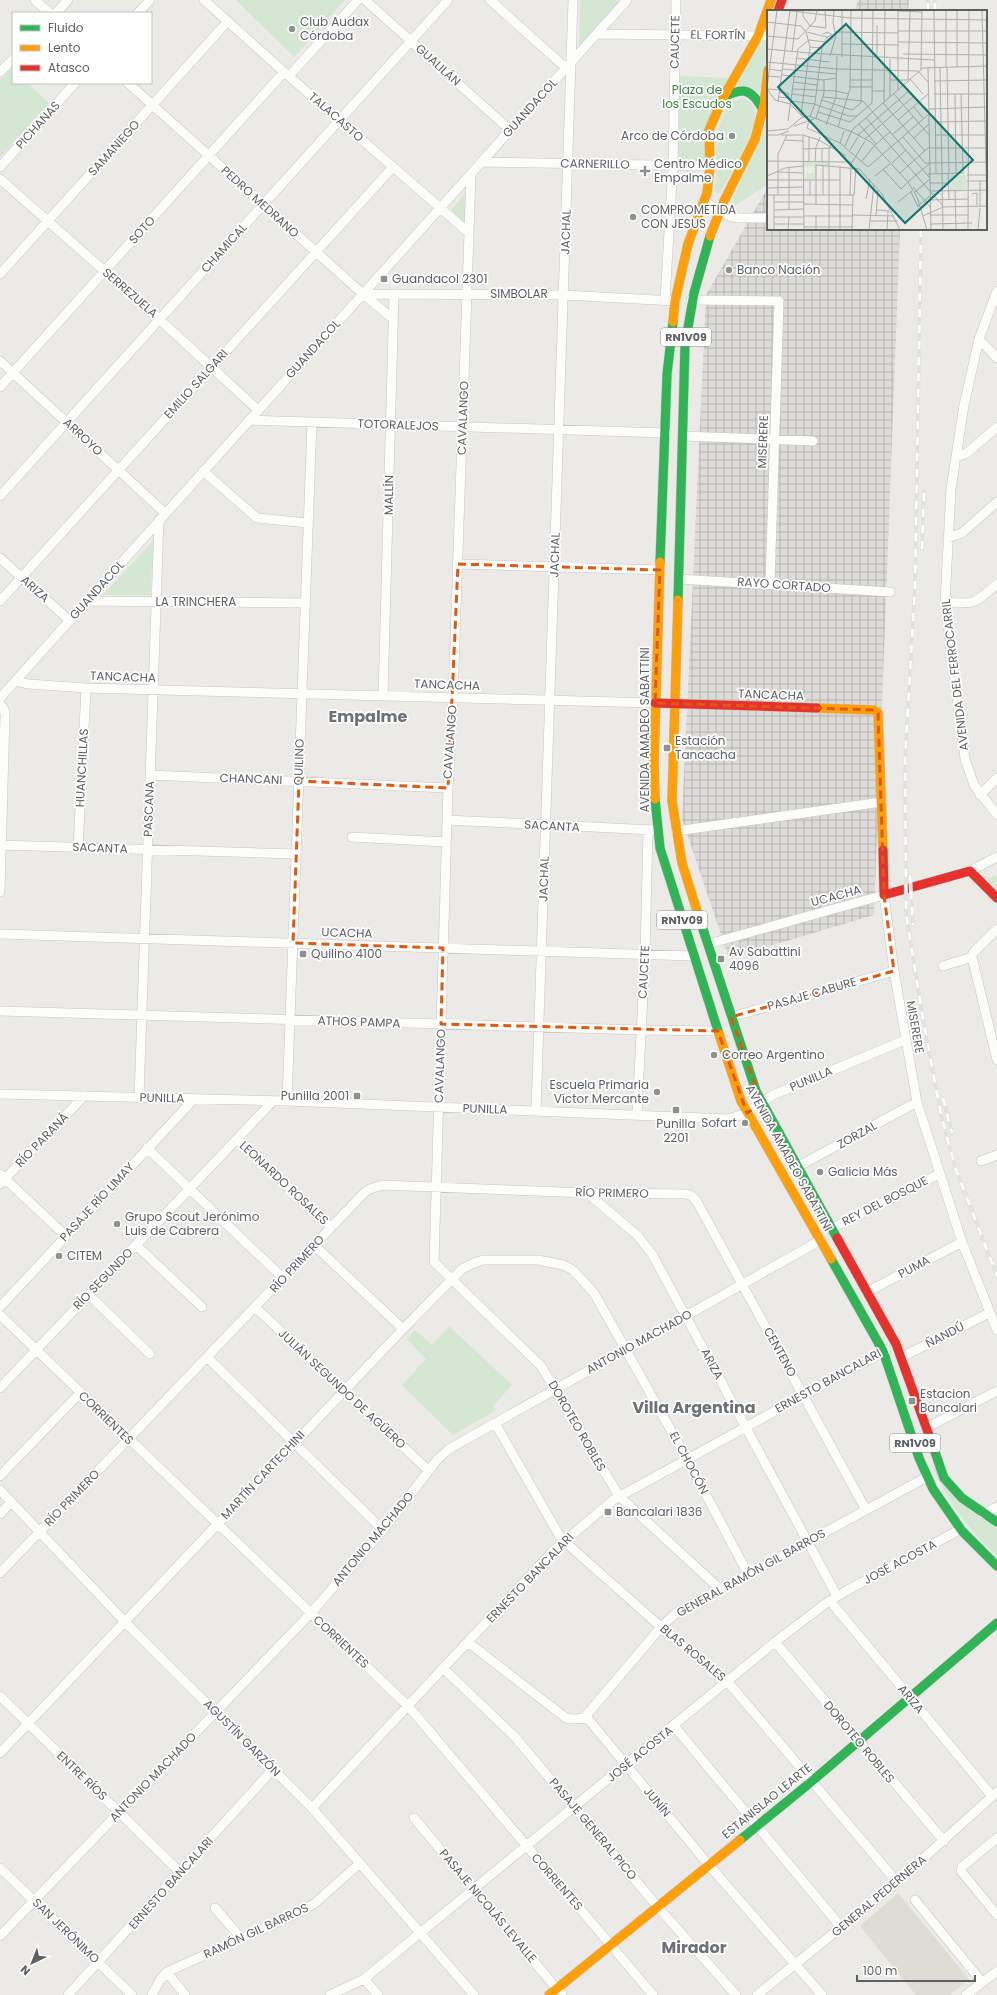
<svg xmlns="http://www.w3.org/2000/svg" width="997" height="1995" viewBox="0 0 997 1995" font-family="Poppins,sans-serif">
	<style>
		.industrial { fill: url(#industrial-grid) }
		.education { fill: #dfdcd6 }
		.park { fill: #d4e7d2 }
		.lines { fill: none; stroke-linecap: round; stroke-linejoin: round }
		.street-casing { stroke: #c7c7c7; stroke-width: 10 }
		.fast-casing { stroke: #c8c8c8; stroke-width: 10 }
		.slow-casing { stroke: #c8c8c8; stroke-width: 10 }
		.jam-casing { stroke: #c8c8c8; stroke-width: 10 }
		.street { stroke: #fcfcfb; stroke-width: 9 }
		.fast { stroke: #30b455; stroke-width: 9 }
		.slow { stroke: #ff9f0a; stroke-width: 9 }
		.jam { stroke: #e5322d; stroke-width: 9 }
		.rail-casing { stroke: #e2e2e2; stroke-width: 4 }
		.rail { stroke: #fff; stroke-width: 2.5; stroke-dasharray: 8; stroke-linecap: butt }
		.marked { fill: none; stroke: #e15910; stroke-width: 3; stroke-dasharray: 8 5; stroke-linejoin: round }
		.poi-dot { fill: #8e9091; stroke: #fff; stroke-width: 1.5 }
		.labels { text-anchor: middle; stroke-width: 3.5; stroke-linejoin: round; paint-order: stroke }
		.shield { fill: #fff; stroke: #8d8f92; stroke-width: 1 }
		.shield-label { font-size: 11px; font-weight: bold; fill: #5c5f63 }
		.poi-label { font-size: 12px; fill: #5c5f63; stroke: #fff; text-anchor: start }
		.street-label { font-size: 12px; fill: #5c5f63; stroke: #fff }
		.park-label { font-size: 12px; fill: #3a843e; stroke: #fff }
		.district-label { font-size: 16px; font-weight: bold; fill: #6d7175; stroke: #fff }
		.inset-road { fill: none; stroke: #aeaeae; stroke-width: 1 }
		.view { fill: #0f766e; fill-opacity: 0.15; stroke: #0f766e; stroke-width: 2 }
		.inset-edge { fill: none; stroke: #5c5f63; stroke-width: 2 }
	</style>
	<defs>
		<pattern id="industrial-grid" width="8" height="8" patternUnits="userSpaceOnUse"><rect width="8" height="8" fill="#dddbd7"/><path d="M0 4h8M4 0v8" fill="none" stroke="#b6b5b2"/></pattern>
	</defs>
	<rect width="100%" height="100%" fill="#eceae6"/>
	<!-- industrial -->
	<path class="industrial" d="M858,0h51l-1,11h-53z
		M768,187v42h132l-26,686 -145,43 -47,-139 24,-524z"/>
	<!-- education -->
	<path class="education" d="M898,1893l71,86 -19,16h-34l-56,-69z"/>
	<!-- park -->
	<path class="park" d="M236,0h109l-51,57z
		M580,0h36l3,3 -40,45z
		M762,38h6v7l-8,47 -23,-7z
		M11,68l2,2v13h15l21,20 -49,54v-77z
		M679,76l50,2 -24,84 -28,-1z
		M742,98c6,2 12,6 13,13 3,18 -26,65 -35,83l-5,-2c3,-31 -4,-65 17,-91z
		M768,118v66l-35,23 -2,-4z
		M467,193l-1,29h-4l-10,-9v-4l13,-15z
		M154,540l-4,55h-47z
		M997,875v14l-10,-9z
		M449,1326l63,59 -19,21 3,4 -43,25 -51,-50 24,-26 -19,-20 8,-9 17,15z
		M931,1465l66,62v28c-30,-25 -49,-55 -66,-90z"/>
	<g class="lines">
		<!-- street casing -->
		<g class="street-casing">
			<path id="street" d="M35,0l15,13
				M204,0l80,72 185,161
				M365,0l145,130
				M490,0l76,68
				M56,13l12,-13
				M138,13l12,-13
				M597,34l171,2
				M0,72l13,-13
				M289,76l69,-76
				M128,83l235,211 30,25
				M481,162l229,4
				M0,167l75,-84
				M471,174l-18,524 -5,90 -14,474 107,104 78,130 101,93
				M0,179l159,140 99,91
				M704,201l25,15 9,2h30
				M0,274l228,-253
				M997,291l-18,48 -15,66 -13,84 -6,113 20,157 9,26 23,30
				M363,294l201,1 111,6
				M665,300l8,-135 3,-165
				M691,300l88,1 -9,283
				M979,339l18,19
				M0,361l165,152
				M0,387l284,-315
				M249,420l417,13
				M683,436l130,5
				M956,457l11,-4 30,-26
				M203,471l54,47 51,5
				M0,496l448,-496
				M948,538l14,-5 35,-31
				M0,558l69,62
				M458,564l202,6
				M679,579l211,13
				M0,601l393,-434
				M86,601l219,2
				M945,602c30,3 30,1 52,-18
				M15,681l14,3 57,4 569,15
				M383,696l11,-402
				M0,698l627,-698
				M0,704l4,5 1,6 -5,177
				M150,775l298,13
				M980,795l17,-17
				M447,820l207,10
				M676,831l206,-29
				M352,837l94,5
				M0,845l296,9
				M78,848l8,-160
				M970,871l27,-14
				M0,934l693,22
				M708,944l176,-49 10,76 23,131 45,140 35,88
				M972,957l25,103
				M943,966l29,-9 1,-4 24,-24
				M0,1011l641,19 77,1
				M731,1017l163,-46
				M0,1094l287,7 441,18 19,-6 26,-18 132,-55
				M139,1097l20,-577
				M287,1101l25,-679
				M536,1111l37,-1111
				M637,1115l8,-160 3,-125
				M237,1139l94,88
				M147,1148l136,130
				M981,1161l16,-6
				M797,1167l120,-65
				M0,1174l66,62
				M0,1184l84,-88
				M587,1193l50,42 15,19 185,342
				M831,1229l108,-55
				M136,1245l66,62
				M314,1245l89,84
				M867,1292l95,-50
				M89,1295l61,59
				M0,1307l194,-208
				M255,1307l174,164
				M0,1315l409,392 244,288
				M207,1357l176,173
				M902,1357l87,-44
				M0,1388l273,-287
				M495,1423l64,112 5,6 97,86 67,55 169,200
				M926,1428l71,-37
				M0,1476l80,-83
				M0,1490l125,132 187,186 162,187
				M0,1514l11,-12
				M983,1514l14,-7
				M0,1573l365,-381 5,-3 12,-4 205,8 100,1 5,2 5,6 169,308
				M830,1601l162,195
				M775,1642l169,199
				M469,1643l97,75c8,3 15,-2 23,2l119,144 114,131
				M444,1669l71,68 142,169 79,89
				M0,1696l181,177
				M584,1718l77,-91 15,-14 251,-136
				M674,1726l167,201
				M0,1753l403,-424 59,-60 12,-6 9,-3h55l25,5 10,5 21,23 93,166 61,115
				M312,1808l241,-257 60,-51 273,-150
				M414,1818l148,177
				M997,1838l-35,29 -1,4 36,44
				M0,1868l132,127
				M915,1900l67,82
				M215,1908l26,30
				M0,1936l311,-323 72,-83 54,-70 12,-11 372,-209
				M167,1972l18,23
				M364,1979l14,16
				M68,1995l205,-226
				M152,1995l8,-15 7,-8 135,-61 13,-8 45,-40
				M330,1995l34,-16 411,-337 50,-38 21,-13 115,-62
				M757,1995l140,-113 100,-90
				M966,1995l31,-24"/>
		</g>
		<!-- fast casing -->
		<g class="fast-casing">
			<path id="fast" d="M723,98c20,-12 29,-9 40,12
				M660,562l7,-188 6,-52
				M678,600l7,-255 9,-52 16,-57
				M655,799l5,49 59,186
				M699,917l57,174 81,147
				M831,1259l52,92 36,107 14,31 29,42 35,35
				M934,1449l10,29 18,20 35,24
				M740,1840l71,-58 186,-159"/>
		</g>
		<!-- slow casing -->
		<g class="slow-casing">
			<path id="slow" d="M710,236l14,-35 31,-62 9,-34 4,-35
				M673,322l2,-21 13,-57 19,-51 3,-27 -1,-36 14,-32 35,-62 13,-36
				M678,600l-6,201 10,62 17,54
				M817,708l57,2 4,3 5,137
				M655,799l-1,-36 6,-201
				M719,1034l22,67 90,158
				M549,1995l191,-155"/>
		</g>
		<!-- jam casing -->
		<g class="jam-casing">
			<path id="jam" d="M778,11l4,-11
				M655,703l162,5
				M883,850l1,45 86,-24 27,27
				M837,1238l59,106 38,105"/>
		</g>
		<!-- street -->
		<use href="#street" class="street"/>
		<!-- fast -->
		<use href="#fast" class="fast"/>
		<!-- slow -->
		<use href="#slow" class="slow"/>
		<!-- jam -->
		<use href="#jam" class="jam"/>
		<!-- rail casing -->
		<g class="rail-casing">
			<path id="rail" d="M928,11v-11
				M935,11v-11
				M921,229l-6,358 -10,172 1,155 18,111 17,90 14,52 42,109
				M922,549l2,-58
				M910,875l3,50
				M943,1098l9,35"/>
		</g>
		<!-- rail -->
		<use href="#rail" class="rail"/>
	</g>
	<!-- marked area -->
	<path class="marked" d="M458,564l202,6 -5,133 219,7 4,3 6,182 10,76 -163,46 31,87 -15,9 -29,-82 -277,-7 2,-76 -150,-5 6,-162 149,7z"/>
	<!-- markers -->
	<g class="poi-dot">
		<circle cx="292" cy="29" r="4"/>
		<circle cx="732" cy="136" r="4"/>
		<path d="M643 165h4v4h4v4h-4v4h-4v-4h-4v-4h4z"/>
		<circle cx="633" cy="217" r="4"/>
		<circle cx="729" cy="270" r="4"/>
		<rect x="380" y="275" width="8" height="8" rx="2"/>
		<rect x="663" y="744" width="8" height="8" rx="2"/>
		<rect x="299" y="950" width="8" height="8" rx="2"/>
		<rect x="717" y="955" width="8" height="8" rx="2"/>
		<circle cx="714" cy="1055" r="4"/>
		<circle cx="657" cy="1092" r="4"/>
		<rect x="353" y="1092" width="8" height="8" rx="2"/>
		<rect x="672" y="1106" width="8" height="8" rx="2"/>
		<circle cx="745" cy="1123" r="4"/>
		<circle cx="820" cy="1172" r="4"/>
		<circle cx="117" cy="1224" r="4"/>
		<circle cx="59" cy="1256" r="4"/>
		<rect x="908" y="1397" width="8" height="8" rx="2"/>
		<rect x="604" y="1508" width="8" height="8" rx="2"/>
	</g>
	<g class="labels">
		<!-- shield labels -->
		<g class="shield">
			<rect x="661" y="328" width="50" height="18" rx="3"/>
			<rect x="657" y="911" width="50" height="18" rx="3"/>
			<rect x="890" y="1434" width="50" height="18" rx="3"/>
		</g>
		<g class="shield-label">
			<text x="686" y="341">RN1V09</text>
			<text x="682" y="924">RN1V09</text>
			<text x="915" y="1447">RN1V09</text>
		</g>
		<!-- poi labels -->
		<g class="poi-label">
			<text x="300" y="26">Club Audax<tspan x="300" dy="14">Córdoba</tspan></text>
			<text x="724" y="140" text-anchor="end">Arco de Córdoba</text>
			<text x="654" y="168">Centro Médico<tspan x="654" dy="14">Empalme</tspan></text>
			<text x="641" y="214">COMPROMETIDA<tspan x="641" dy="14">CON JESUS</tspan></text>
			<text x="737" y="274">Banco Nación</text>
			<text x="392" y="283">Guandacol 2301</text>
			<text x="675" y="745">Estación<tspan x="675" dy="14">Tancacha</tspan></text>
			<text x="729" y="956">Av Sabattini<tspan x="729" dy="14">4096</tspan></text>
			<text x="311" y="958">Quilino 4100</text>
			<text x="722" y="1059">Correo Argentino</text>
			<text x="649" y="1089" text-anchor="end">Escuela Primaria<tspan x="649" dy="14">Víctor Mercante</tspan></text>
			<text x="349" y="1100" text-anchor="end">Punilla 2001</text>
			<text x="737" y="1127" text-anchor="end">Sofart</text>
			<text x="676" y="1128" text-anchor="middle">Punilla<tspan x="676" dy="14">2201</tspan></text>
			<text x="828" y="1176">Galicia Más</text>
			<text x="125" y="1221">Grupo Scout Jerónimo<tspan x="125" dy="14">Luis de Cabrera</tspan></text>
			<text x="67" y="1260">CITEM</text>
			<text x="920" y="1398">Estacion<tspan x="920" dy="14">Bancalari</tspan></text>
			<text x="616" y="1516">Bancalari 1836</text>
		</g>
		<!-- street labels -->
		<g class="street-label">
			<text transform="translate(718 35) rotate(1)" y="4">EL FORTÍN</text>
			<text transform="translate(675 42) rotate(-89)" y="4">CAUCETE</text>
			<text transform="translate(438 65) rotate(42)" y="4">GUALILÁN</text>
			<text transform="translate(530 108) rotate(-48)" y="4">GUANDACOL</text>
			<text transform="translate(336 117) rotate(41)" y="4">TALACASTO</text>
			<text transform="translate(38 125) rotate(-48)" y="4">PICHANAS</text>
			<text transform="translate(114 148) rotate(-48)" y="4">SAMANIEGO</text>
			<text transform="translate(595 164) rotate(1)" y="4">CARNERILLO</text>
			<text transform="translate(260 202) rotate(42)" y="4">PEDRO MEDRANO</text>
			<text transform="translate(142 230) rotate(-48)" y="4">SOTO</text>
			<text transform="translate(566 232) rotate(-88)" y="4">JACHAL</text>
			<text transform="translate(224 248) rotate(-48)" y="4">CHAMICAL</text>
			<text transform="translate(130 293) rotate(41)" y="4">SERREZUELA</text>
			<text x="519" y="298">SIMBOLAR</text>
			<text transform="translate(313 349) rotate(-48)" y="4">GUANDACOL</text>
			<text transform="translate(196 384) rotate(-48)" y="4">EMILIO SALGARI</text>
			<text transform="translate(463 418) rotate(-88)" y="4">CAVALANGO</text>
			<text transform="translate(398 425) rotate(2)" y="4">TOTORALEJOS</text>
			<text transform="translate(83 437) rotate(43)" y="4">ARROYO</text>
			<text transform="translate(763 442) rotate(-88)" y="4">MISERERE</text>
			<text transform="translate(389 495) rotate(-89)" y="4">MALLÍN</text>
			<text transform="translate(555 555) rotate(-88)" y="4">JACHAL</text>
			<text transform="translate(784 585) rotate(4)" y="4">RAYO CORTADO</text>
			<text transform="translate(35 589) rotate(42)" y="4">ARIZA</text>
			<text transform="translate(97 590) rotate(-48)" y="4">GUANDACOL</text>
			<text x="196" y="606">LA TRINCHERA</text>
			<text transform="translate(955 675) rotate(-97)" y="4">AVENIDA DEL FERROCARRIL</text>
			<text transform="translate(123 677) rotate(2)" y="4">TANCACHA</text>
			<text transform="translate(447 685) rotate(2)" y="4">TANCACHA</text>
			<text transform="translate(771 695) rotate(2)" y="4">TANCACHA</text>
			<text transform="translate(645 730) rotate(-90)" y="4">AVENIDA AMADEO SABATTINI</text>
			<text transform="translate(450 742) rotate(-86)" y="4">CAVALANGO</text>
			<text transform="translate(299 762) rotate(-88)" y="4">QUILINO</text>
			<text transform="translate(82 768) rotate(-87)" y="4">HUANCHILLAS</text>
			<text transform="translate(251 779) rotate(2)" y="4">CHANCANI</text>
			<text transform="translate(149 809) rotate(-88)" y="4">PASCANA</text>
			<text transform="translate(552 826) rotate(3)" y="4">SACANTA</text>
			<text transform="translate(100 848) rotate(2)" y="4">SACANTA</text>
			<text transform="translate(544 879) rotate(-88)" y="4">JACHAL</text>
			<text transform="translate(836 896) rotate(-15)" y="4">UCACHA</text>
			<text transform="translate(347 933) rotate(2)" y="4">UCACHA</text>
			<text transform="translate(644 972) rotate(-87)" y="4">CAUCETE</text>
			<text transform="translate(812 994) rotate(-16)" y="4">PASAJE CABURE</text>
			<text transform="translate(359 1022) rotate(2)" y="4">ATHOS PAMPA</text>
			<text transform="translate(915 1027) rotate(80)" y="4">MISERERE</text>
			<text transform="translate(440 1066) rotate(-88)" y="4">CAVALANGO</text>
			<text transform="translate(811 1079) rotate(-23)" y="4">PUNILLA</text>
			<text transform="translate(162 1098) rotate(1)" y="4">PUNILLA</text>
			<text transform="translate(485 1109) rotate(2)" y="4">PUNILLA</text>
			<text transform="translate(857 1135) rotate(-29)" y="4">ZORZAL</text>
			<text transform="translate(42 1140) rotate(-46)" y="4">RÍO PARANÁ</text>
			<text transform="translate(789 1158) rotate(61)" y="4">AVENIDA AMADEO SABATTINI</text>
			<text transform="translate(284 1183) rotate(43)" y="4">LEONARDO ROSALES</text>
			<text transform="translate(612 1193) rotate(1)" y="4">RÍO PRIMERO</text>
			<text transform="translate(885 1201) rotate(-27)" y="4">REY DEL BOSQUE</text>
			<text transform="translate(97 1202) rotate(-47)" y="4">PASAJE RÍO LIMAY</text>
			<text transform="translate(297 1264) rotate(-47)" y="4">RÍO PRIMERO</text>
			<text transform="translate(914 1267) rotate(-28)" y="4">PUMA</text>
			<text transform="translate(103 1279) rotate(-46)" y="4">RÍO SEGUNDO</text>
			<text transform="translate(945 1335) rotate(-27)" y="4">ÑANDÚ</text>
			<text transform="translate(639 1342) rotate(-29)" y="4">ANTONIO MACHADO</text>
			<text transform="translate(780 1352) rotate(61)" y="4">CENTENO</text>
			<text transform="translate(712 1364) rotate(62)" y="4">ARIZA</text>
			<text transform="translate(828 1381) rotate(-29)" y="4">ERNESTO BANCALARI</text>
			<text transform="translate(342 1389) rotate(43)" y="4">JULIÁN SEGUNDO DE AGÜERO</text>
			<text transform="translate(106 1418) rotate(44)" y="4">CORRIENTES</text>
			<text transform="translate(577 1426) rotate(60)" y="4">DOROTEO ROBLES</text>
			<text transform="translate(689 1463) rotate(62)" y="4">EL CHOCÓN</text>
			<text transform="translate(263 1475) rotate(-47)" y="4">MARTÍN CARTECHINI</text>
			<text transform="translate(72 1498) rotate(-46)" y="4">RÍO PRIMERO</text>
			<text transform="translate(373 1539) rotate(-50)" y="4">ANTONIO MACHADO</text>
			<text transform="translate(900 1562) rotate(-28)" y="4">JOSÉ ACOSTA</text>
			<text transform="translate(751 1573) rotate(-29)" y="4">GENERAL RAMÓN GIL BARROS</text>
			<text transform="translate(530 1578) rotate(-46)" y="4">ERNESTO BANCALARI</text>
			<text transform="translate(341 1642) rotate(43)" y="4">CORRIENTES</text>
			<text transform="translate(693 1653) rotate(40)" y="4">BLAS ROSALES</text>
			<text transform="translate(911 1699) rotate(50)" y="4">ARIZA</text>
			<text transform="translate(242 1738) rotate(45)" y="4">AGUSTÍN GARZÓN</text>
			<text transform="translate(859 1742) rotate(50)" y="4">DOROTEO ROBLES</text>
			<text transform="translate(640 1754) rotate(-39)" y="4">JOSÉ ACOSTA</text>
			<text transform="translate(82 1776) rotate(44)" y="4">ENTRE RÍOS</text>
			<text transform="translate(153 1777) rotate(-46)" y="4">ANTONIO MACHADO</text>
			<text transform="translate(767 1801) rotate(-39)" y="4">ESTANISLAO LEARTE</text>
			<text transform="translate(657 1802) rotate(50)" y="4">JUNÍN</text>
			<text transform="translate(593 1829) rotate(50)" y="4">PASAJE GENERAL PICO</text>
			<text transform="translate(557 1882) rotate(49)" y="4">CORRIENTES</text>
			<text transform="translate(171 1883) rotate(-48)" y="4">ERNESTO BANCALARI</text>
			<text transform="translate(879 1896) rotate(-40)" y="4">GENERAL PEDERNERA</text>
			<text transform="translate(488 1906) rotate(50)" y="4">PASAJE NICOLÁS LEVALLE</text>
			<text transform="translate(66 1931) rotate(44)" y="4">SAN JERÓNIMO</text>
			<text transform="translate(256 1931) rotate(-25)" y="4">RAMÓN GIL BARROS</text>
		</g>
		<!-- park labels -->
		<g class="park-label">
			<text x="697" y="94">Plaza de<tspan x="697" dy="14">los Escudos</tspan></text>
		</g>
		<!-- district labels -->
		<g class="district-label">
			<text x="368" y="722">Empalme</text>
			<text x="694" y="1413">Villa Argentina</text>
			<text x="694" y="1953">Mirador</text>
		</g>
	</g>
	<!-- overview -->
	<g transform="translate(767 10)">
		<rect width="220" height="220" fill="#eceae6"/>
		<path d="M36,152h26v4l-13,-1v15h-9l-1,-7h8v-6l-11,-1zM182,165h17l1,14 -17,1z" fill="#d4e7d2"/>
		<path class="inset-road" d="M17,0l66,8 137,2M36,0v6l7,10 16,2M58,0l1,18M167,0l2,163M215,0l5,196M131,1l24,1M0,12l34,4 5,6 4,15 -9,68 3,2M131,21h89M40,22l20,5 5,-2 -4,-3 -5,2M68,22l63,1M0,26l31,3 17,-18 2,-11M131,32l89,1M75,34l56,1M43,37l12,1M0,39l42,4M25,42l5,-40M42,43l125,7M136,44l84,1M63,46l6,-20 -3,-13 1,-13M75,47v-47M29,48l33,4M110,48v-33M0,52l70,7 81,2 10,11M161,57l3,163M173,57l3,163M179,57v-57M180,57l2,106M190,57v-57M2,59l13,2M15,59l55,5M154,60l1,-60M15,65l41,5 14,-2M0,66l14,1M143,69l13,15M83,70h23M123,70h19M141,70l2,-70M167,71l53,-1M26,72l24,3M137,75l25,27M83,77h22M0,78l10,-78M0,79l8,11 15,4 11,11M0,79l13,1M25,79l44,2 13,3M131,80v-80M105,81h13M25,84l24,3M127,84l35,41M167,84h53M188,84l1,79M194,84l2,79M12,87l9,1 1,-4 -10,-2M56,87l40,4 67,77M123,87v-38M55,90l30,10 9,-7 1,-93M24,91l24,3M11,92l12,-92M117,92l1,-92M116,93l42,48M47,94l35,12h8M147,97l9,11M162,99l58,-2M51,102l32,10 22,-19 1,-93M43,107l5,-14 7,-55 5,-11M49,108l8,-25v-13M99,108l77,88M131,110l30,-26M21,111l10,-72 11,-9 16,2M42,111l-2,7 33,15 28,24 61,-53M168,112l52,-1M92,114l17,20M59,115l10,-28 1,-41M27,116l20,-7M71,117l12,-38 1,-79M0,121l21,-2 13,-11 8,-2 43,16 19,10 37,40 9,15 10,33M0,125h11l11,-4M14,125h22l16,5 27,16M36,125l1,95M91,125l51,-44M125,125l21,-18M168,125h50M136,127l23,27M147,128l15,-14M98,129l49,-43M18,130l18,1M73,133l4,-12M108,135l15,-13M78,136l7,-16 71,-62 64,-2M162,138h58M36,139l28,-1M83,140l8,-13M0,151l84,1M95,151l12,-15M42,152v-25M48,152l1,-15 4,-10M55,152v-13M125,153l14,-13M159,153l61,-1M49,155l43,4 23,25 18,36M116,159l18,20 6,-6M10,162l26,1M133,163l29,-26M181,163l1,26M161,164l36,-1M200,165h20M0,166l18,-8 18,-2M108,166l15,-12M0,170h73M200,171h20M213,171v26M141,172l22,-19M163,173h19M146,177l17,20M0,178l36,-1M163,181l57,-1M188,181l1,39M144,182l7,15M148,182l15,-13M205,184l5,-1v12M0,185h87l2,-27M11,185v-41l9,-19M43,185v-15M56,185v-29M83,185l1,-31 14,-23M99,189l4,-20M163,190l38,-1M7,192h30M131,192l14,-11M37,194l49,1M49,195v-41M151,196l12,-10M22,199v-42M7,200l30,-1M110,200l12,1M86,205l41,1M163,205h38M37,206h49M109,206l2,-26M156,206l20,-9 44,-1M7,207h30M103,211h28M7,214h30M164,214l41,-1M37,217h49M85,219l1,-34M7,220v-35M21,220l1,-13M49,220v-14M62,220v-81l3,-6M73,220v-64M102,220l5,-46M120,220l1,-19M201,220l1,-220M211,220l2,-22"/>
		<path class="view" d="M79,14l127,136 -68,63 -127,-136z"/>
		<rect width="220" height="220" class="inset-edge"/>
	</g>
	<!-- legend -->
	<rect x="12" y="12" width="140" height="72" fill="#ffffff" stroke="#bebfc1"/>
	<rect x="20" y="25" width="20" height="6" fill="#30b455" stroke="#bebfc1"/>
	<text x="48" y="32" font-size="12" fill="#5c5f63">Fluido</text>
	<rect x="20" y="45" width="20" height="6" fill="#ff9f0a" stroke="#bebfc1"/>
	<text x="48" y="52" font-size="12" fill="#5c5f63">Lento</text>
	<rect x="20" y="65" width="20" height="6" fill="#e5322d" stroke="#bebfc1"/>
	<text x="48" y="72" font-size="12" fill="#5c5f63">Atasco</text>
	<!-- north arrow -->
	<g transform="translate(32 1963) rotate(223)" stroke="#ffffff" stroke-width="3" paint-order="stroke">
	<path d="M0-3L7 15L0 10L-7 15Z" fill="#5c5f63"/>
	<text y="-6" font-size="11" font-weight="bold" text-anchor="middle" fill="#5c5f63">N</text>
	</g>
	<!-- scale -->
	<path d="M857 1975v6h118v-6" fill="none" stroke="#5c5f63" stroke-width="2"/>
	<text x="863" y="1975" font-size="12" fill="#5c5f63" stroke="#ffffff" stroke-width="3" paint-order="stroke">100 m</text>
</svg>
